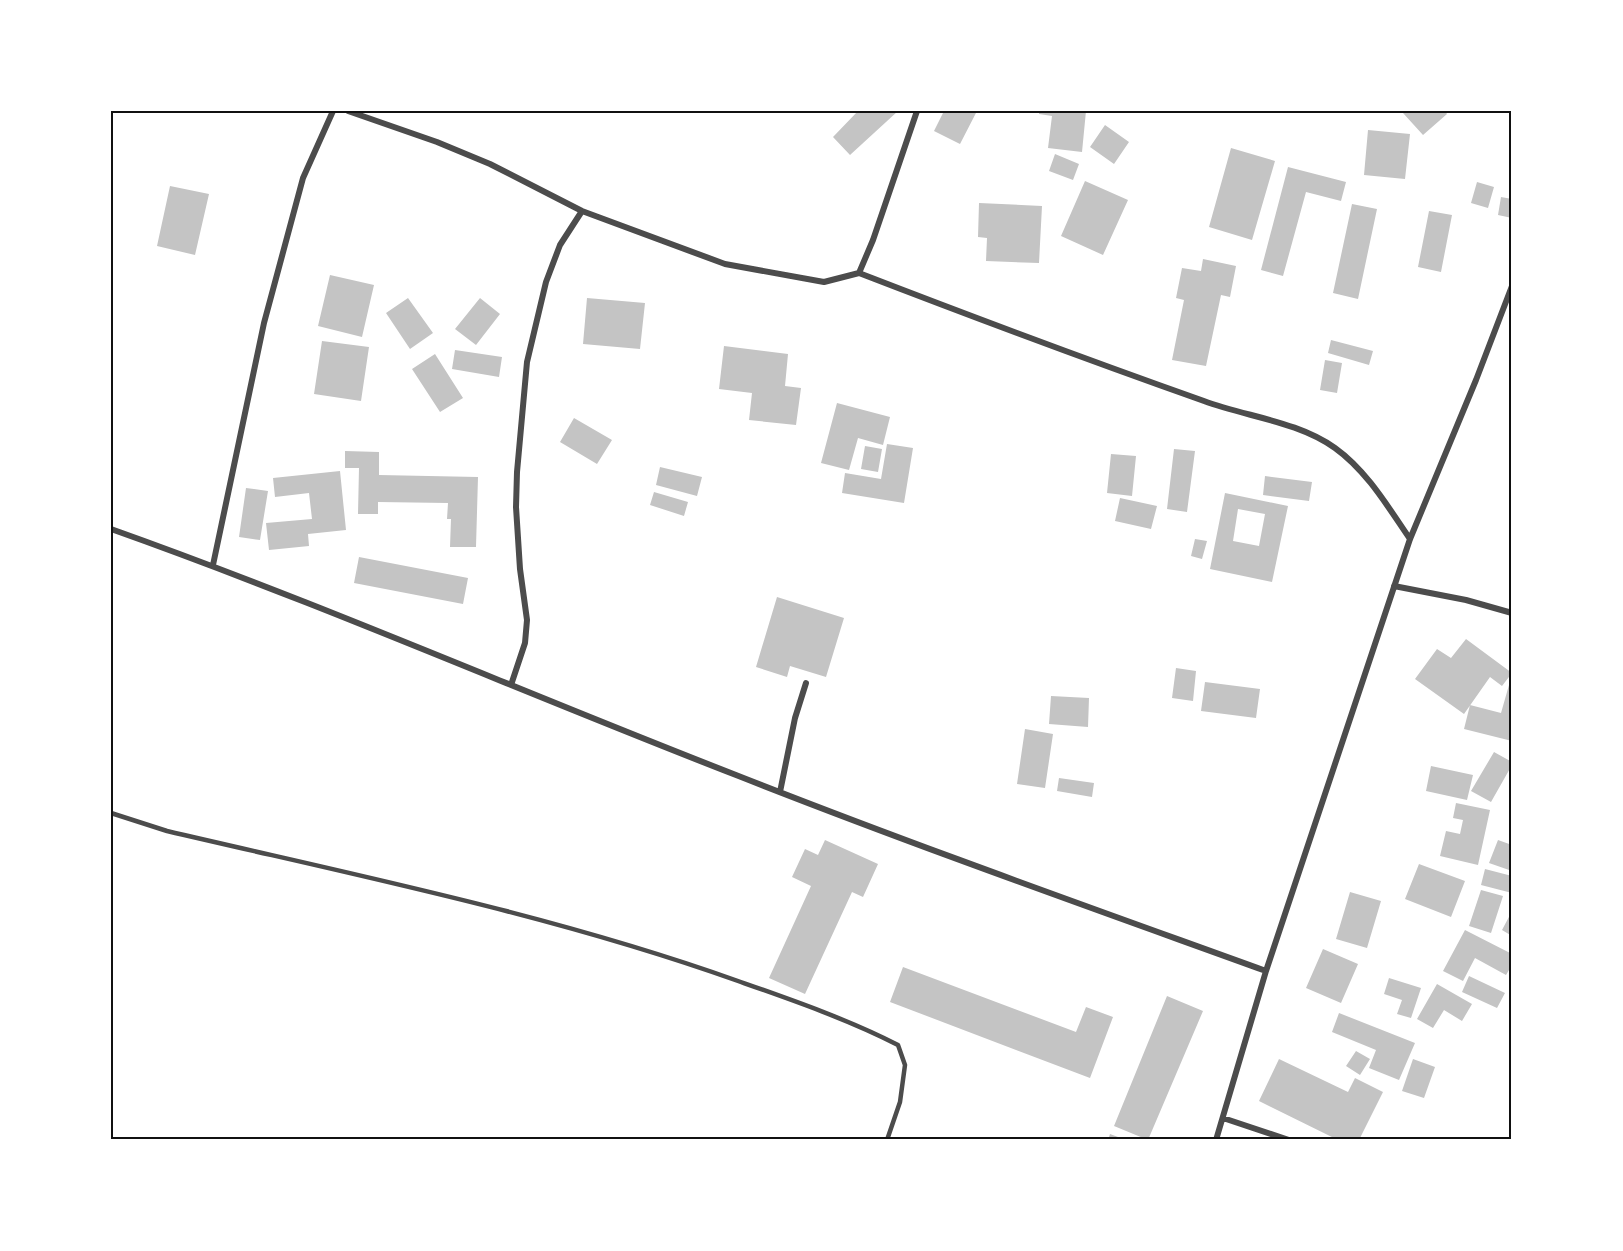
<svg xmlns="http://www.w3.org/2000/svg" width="1623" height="1251" viewBox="0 0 1623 1251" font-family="Karla,sans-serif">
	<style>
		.building { fill: #c4c4c4; fill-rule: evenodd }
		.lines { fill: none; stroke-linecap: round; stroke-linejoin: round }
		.service { stroke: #4c4c4c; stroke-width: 4.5 }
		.minor { stroke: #4c4c4c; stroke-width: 6 }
		.neatline { fill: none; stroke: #111; stroke-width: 2 }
	</style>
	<rect width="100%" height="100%" fill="#fff"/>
	<!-- building -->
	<path class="building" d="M858,111h40l-48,44 -17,-18z
		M944,111h33l-17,33 -26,-13z
		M1039,111h47l-4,41 -34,-4 4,-32 -13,-2z
		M1406,111h39l2,3 -24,21 -20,-22z
		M1105,125l24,17 -15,22 -24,-17z
		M1368,130l42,4 -5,45 -41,-4z
		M1231,148l44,13 -23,79 -43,-13z
		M1055,154l24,10 -6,16 -24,-9z
		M1288,167l58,15 -5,19 -35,-9 -23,84 -22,-6z
		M1085,181l43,19 -25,55 -42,-19z
		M1477,182l17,5 -6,21 -17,-5z
		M170,186l39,8 -14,61 -38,-9z
		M1501,197l11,2v19l-14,-3z
		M979,203l63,3 -3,57 -53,-2 1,-23 -9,-1z
		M1352,204l25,5 -19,90 -25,-6z
		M1429,211l23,4 -11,57 -23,-5z
		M1203,259l33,7 -6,31 -9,-2 -15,71 -34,-6 12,-60 -8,-2 6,-30 19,3z
		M330,275l44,10 -12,52 -44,-11z
		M408,298l25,35 -23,16 -24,-36z
		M480,298l20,16 -24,31 -21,-16z
		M587,298l58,5 -5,46 -57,-5z
		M1331,340l42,11 -4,14 -41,-12z
		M322,341l47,6 -8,54 -47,-7z
		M724,346l64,8 -3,32 16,2 -5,37 -47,-5 3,-27 -33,-4z
		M455,350l47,7 -3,20 -47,-8z
		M435,354l28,44 -23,14 -28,-43z
		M1325,360l17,3 -5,30 -17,-3z
		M837,403l53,14 -7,28 -25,-7 -9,32 -28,-7z
		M574,418l38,22 -15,24 -37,-22z
		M887,444l26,4 -9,55 -62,-10 3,-20 36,6z
		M865,446l17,3 -4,23 -17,-3z
		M1174,449l21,2 -8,61 -20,-3z
		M345,451l34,1v23l99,2 -2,70h-26l1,-28h-4l1,-16 -70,-1v12h-20l1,-46h-14z
		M1111,454l25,2 -4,40 -25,-3z
		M660,467l42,10 -5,19 -41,-11z
		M340,471l6,59 -38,4 1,12 -40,4 -3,-27 46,-4 -3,-26 -34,4 -2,-19z
		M1265,476l47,6 -3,19 -46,-6z
		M246,488l22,3 -8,49 -21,-3z
		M654,492l34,10 -4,14 -34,-11z
		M1225,493l63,13 -16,76 -62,-13zM1238,509l27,5 -6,32 -26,-5z
		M1120,498l37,8 -6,23 -36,-8z
		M1195,539l12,2 -5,18 -11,-3z
		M359,557l109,21 -5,26 -109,-21z
		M777,597l67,21 -18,59 -36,-11 -3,11 -31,-10z
		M1466,639l46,34 -10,13 -12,-9 -26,37 -49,-35 22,-30 14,9z
		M1176,668l20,3 -3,30 -21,-3z
		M1205,682l55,7 -4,29 -55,-7z
		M1509,685l3,1v55l-48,-12 6,-24 31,8z
		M1051,696l38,2 -1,29 -39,-3z
		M1025,729l28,5 -8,54 -28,-4z
		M1494,752l18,10v3l-21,37 -20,-11z
		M1431,766l42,9 -6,25 -41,-9z
		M1059,778l35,5 -2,14 -35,-6z
		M1456,803l34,7 -12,55 -38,-9 6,-25 14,3 3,-14 -10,-2z
		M825,840l53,24 -15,33 -11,-5 -47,102 -36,-16 42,-92 -19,-9 13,-28 13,6z
		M1498,840l14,5v26l-23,-8z
		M1419,864l46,17 -14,36 -46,-18z
		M1485,869l27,7v17l-31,-8z
		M1481,890l22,6 -12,37 -22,-7z
		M1350,892l31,9 -14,47 -31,-9z
		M1510,915l2,1v20l-10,-6z
		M1465,930l47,24v11l-6,10 -31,-17 -12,23 -20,-10z
		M1323,949l35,15 -17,39 -35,-15z
		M903,967l173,65 10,-25 27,10 -23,61 -200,-76z
		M1469,976l36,17 -8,15 -35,-16z
		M1389,978l32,10 -10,30 -14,-4 5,-14 -18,-6z
		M1437,984l35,20 -10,17 -18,-11 -11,18 -16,-9z
		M1167,996l36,15 -55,129 -34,-14z
		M1339,1013l76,30 -16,37 -30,-12 7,-18 -44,-18z
		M1356,1051l14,8 -10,16 -14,-9z
		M1279,1059l69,33 7,-14 28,14 -24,48h-21l-79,-39z
		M1413,1059l22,8 -11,31 -22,-7z
		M1110,1134l16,6h-18z"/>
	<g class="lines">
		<!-- service -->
		<path class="service" d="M111,813l56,18c192,45 386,84 571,150 54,19 109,38 160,64l7,20 -5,37 -13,38"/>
		<!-- minor -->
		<path class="minor" d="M348,111l89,31 53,22 92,47 143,53 99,18 35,-9 14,-33 44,-129
			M859,273c114,44 229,87 345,128 43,16 93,20 131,47 32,23 53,59 75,91
			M111,529c211,75 416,165 625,246 175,69 353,132 530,196
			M213,565l51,-242 39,-145 30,-67
			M1394,586l72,14 46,13
			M511,685l14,-42 2,-23 -7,-51 -4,-62 1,-35 10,-110 19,-80 14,-37 22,-34
			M780,792l15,-74 11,-35
			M1223,1118l66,22
			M1216,1140l50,-169 144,-432 66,-159 36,-94"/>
	</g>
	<!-- border -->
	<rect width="1623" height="1251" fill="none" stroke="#ffffff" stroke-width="225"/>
	<rect x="112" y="112" width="1398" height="1026" class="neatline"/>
</svg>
